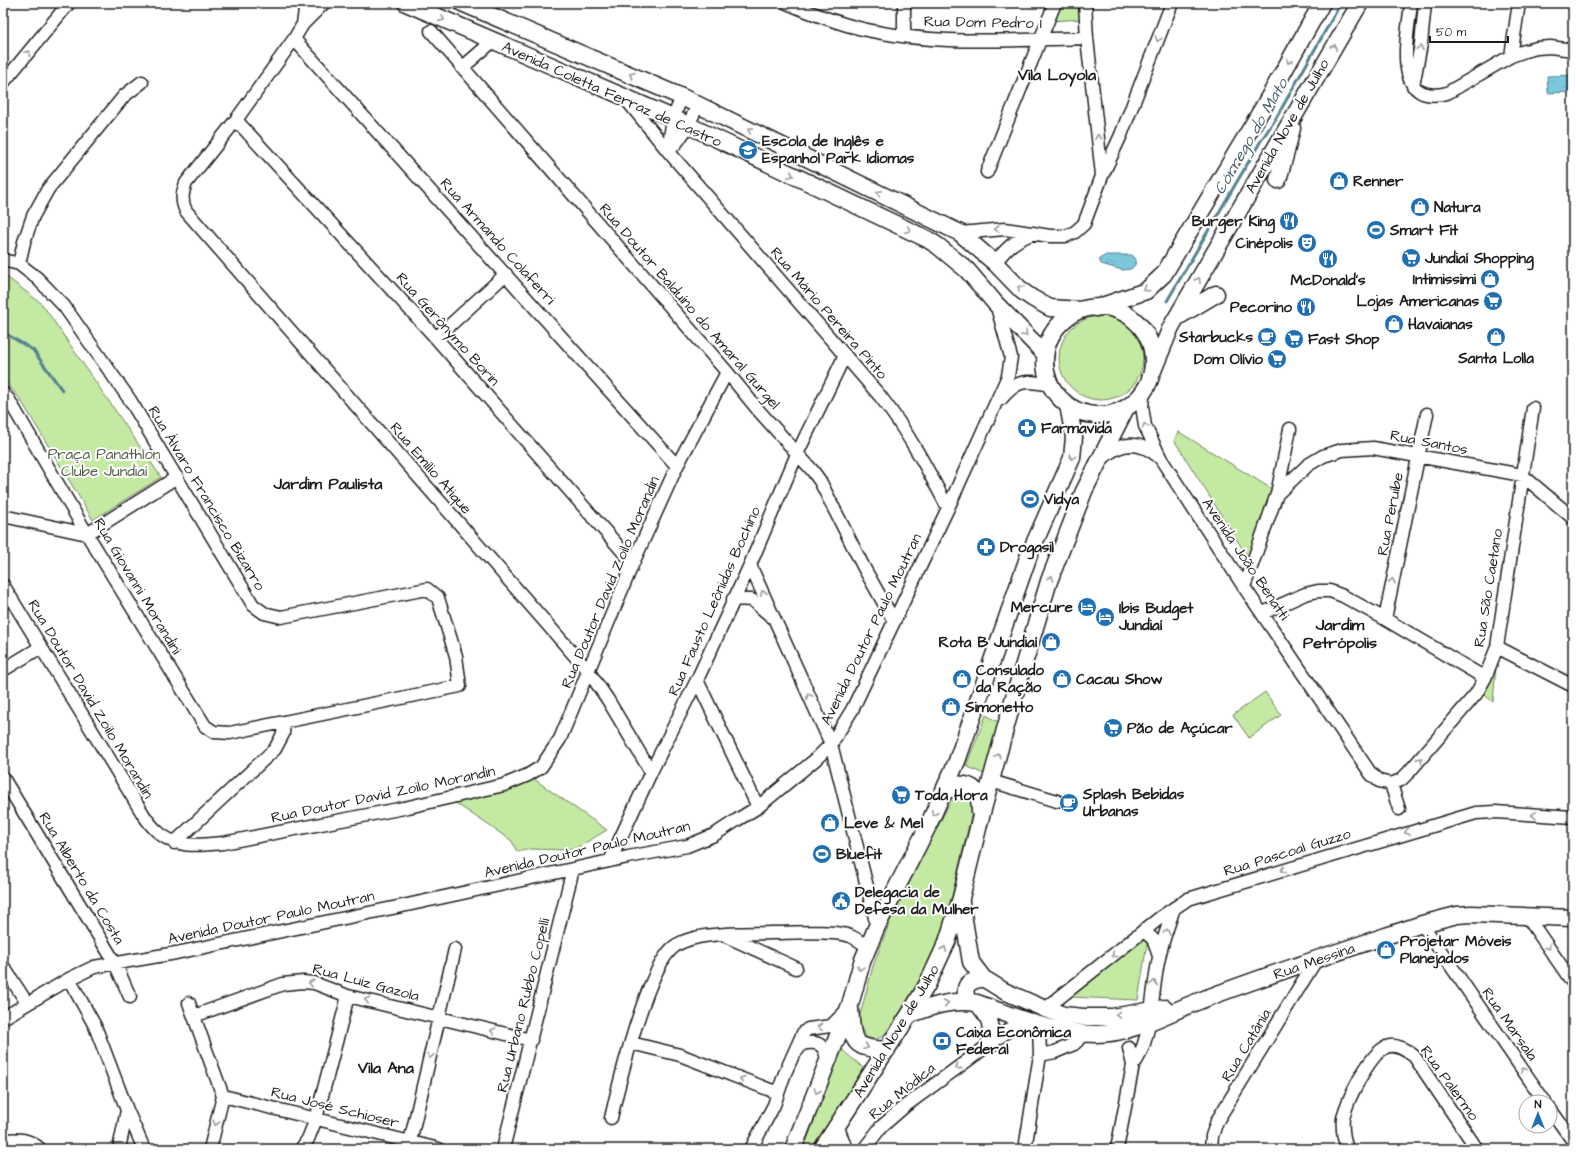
<svg xmlns="http://www.w3.org/2000/svg" width="1576" height="1152" viewBox="0 0 1576 1152" font-family="'Architects Daughter',sans-serif">
	<style>
		.green { fill: #c4e9a3; stroke: #708260 }
		.water { fill: url(#water-ripples); stroke: #568390 }
		.lines { fill: none; stroke-linecap: round; stroke-linejoin: round }
		.stream { stroke: #568390; stroke-width: 3 }
		.minor-casing { stroke: #1c1c1c; stroke-width: 15 }
		.major-casing { stroke: #1c1c1c; stroke-width: 19 }
		.minor { stroke: #fff; stroke-width: 12 }
		.major { stroke: #fff; stroke-width: 16 }
		.oneway { stroke: #999 }
		.labels { text-anchor: middle; stroke-width: 4; stroke-linejoin: round; paint-order: stroke }
		.street-label { font-size: 15px; fill: #1c1c1c; stroke: #fff }
		.poi-label { font-size: 15px; font-weight: bold; fill: #1c1c1c; stroke: #fff; text-anchor: start }
		.park-label { font-size: 15px; fill: #4e5a44; stroke: #fff }
		.neighbourhood-label { font-size: 16px; font-weight: bold; fill: #1c1c1c; stroke: #fff }
		.water-label { font-size: 16px; font-style: italic; fill: #436069; stroke: #fff }
	</style>
	<defs>
		<pattern id="water-ripples" width="26" height="14" patternUnits="userSpaceOnUse"><rect width="26" height="14" fill="#7dc7dd"/><path d="M2 4q2-2 4 0t4 0M15 11q2-2 4 0t4 0" fill="none" stroke="#6baabd"/></pattern>
	</defs>
	<rect width="100%" height="100%" fill="#fff"/>
	<filter id="ink" filterUnits="userSpaceOnUse"><feTurbulence type="fractalNoise" baseFrequency=".025" numOctaves="2"/><feDisplacementMap in="SourceGraphic" scale="8" xChannelSelector="R" yChannelSelector="G"/><feConvolveMatrix kernelMatrix="1 2 1 2 8 2 1 2 1" color-interpolation-filters="sRGB"/></filter>
	<g filter="url(#ink)">
		<!-- green -->
		<path class="green" d="M1061,3h20l2,16 -32,2z
			M3,274l39,30 119,173 -68,43 -73,-121 -17,-20z
			M1059 358a42 42 0 1 1 84 0a42 42 0 1 1-84 0Z
			M1179,432l93,57 -18,60 -7,7 -73,-116z
			M1497,656l-4,46 -11,-9z
			M1265,692l16,23 -32,23 -16,-23z
			M986,715l12,7 -12,53 -20,-9z
			M528,775l79,55 -34,20 -42,-1 -14,3 -5,-11 -64,-43z
			M956,790l20,5 -25,105 3,18 -45,86 -26,32 -8,4 -9,-3 -8,-14 15,-57 17,-45z
			M1142,938l5,6 -9,56 -69,-3z
			M841,1048c6,8 15,12 22,20l-47,81h-14l5,-9z"/>
		<!-- water -->
		<path class="water" d="M1573,75v17l-25,1 -1,-17z
			M1106,255h26l4,4 -1,6 -4,4 -9,1 -21,-6 -2,-5z"/>
		<g class="lines">
			<!-- stream -->
			<path class="stream" d="M1167,301l95,-162 13,-19 66,-117
				M3,332l30,18 29,40"/>
			<!-- minor casing -->
			<g class="minor-casing">
				<path id="minor" d="M324,3l-21,21 -9,15 -58,81 -50,63c-4,10 -5,18 0,28l403,461 19,28 43,72
					M787,3c19,8 40,16 60,22 78,22 160,15 240,13
					M1085,3l2,35 15,137
					M1411,3c-3,32 -21,104 36,90l64,-37 14,-5 12,-3 13,-1 23,3
					M303,24l3,-21
					M431,31l296,341 32,39 53,59 8,11 44,87 30,53
					M904,36v-33
					M294,39l383,427
					M1511,56l8,-53
					M462,68l31,-27
					M3,83l66,-80
					M1413,86l8,-42 4,-41
					M625,98l43,53 212,245c28,36 47,72 68,112
					M236,120l200,218 197,225
					M668,151c14,-11 22,-30 30,-46
					M668,151l5,-33 9,-21
					M987,172l68,-169
					M960,233l45,-4 45,7h16l9,-4 9,-8 18,-48 19,-41 51,-132
					M3,260l16,4 18,14 27,28 66,94 123,205 11,8 17,4 146,-28 11,9 18,58 4,30 -230,47 -16,-1 -9,-6 -118,-192 -78,-134 -6,-7
					M995,263c12,-16 20,-23 39,-30
					M19,264l5,-22 9,-26 15,-27 76,-93 18,-14
					M436,338l70,-64
					M1144,390l-2,16 3,20 16,33 83,128 127,187 8,7 12,3
					M1001,399c17,-20 24,-19 49,-14
					M1103,458c18,-17 37,-18 56,-1
					M1277,494l31,-29 15,-9 19,-6 31,-2 149,27 51,43
					M3,516l84,18 90,-57
					M750,565l81,179 46,182
					M3,585l140,229c4,6 8,12 14,17 18,18 43,14 66,12l181,-35 100,-23 24,-10 13,-8 19,-28 73,-176 44,-97 50,-94
					M1244,587l33,-93 13,-65
					M733,599l19,1 20,17
					M1263,613l42,-19 13,-3h12l13,5 42,23 100,59
					M1385,619l42,-205
					M1497,647l76,39
					M3,670l38,-23
					M697,680l61,127
					M3,778l112,185 15,34
					M991,781l66,20
					M1391,784l10,-4 8,-8 67,-78 9,-16 12,-31 36,-239
					M1391,784l8,25
					M174,843l101,-94 8,-15 1,-12
					M610,861l41,-89 46,-92 53,-115 47,-111 48,-99
					M1526,915l47,68
					M1422,924l123,178
					M1144,931l9,8 6,17
					M726,936l70,32
					M3,966l24,37
					M69,979l26,47 32,84 17,39
					M189,1003l34,93
					M1045,1009l116,-92 27,-18 288,-86 19,-1 78,5
					M194,1016l89,-32 20,-2 11,1 34,13 183,44
					M3,1018l66,-39 25,-12 82,-14 231,-48 221,-48 59,-11 27,-11 23,-15 21,-13 58,-48 15,-15 21,-34 96,-202 60,-132 3,-19 -14,-50
					M631,1043l49,12 98,38
					M795,1053l7,-9c18,-4 24,2 25,19
					M1040,1055l15,-3 19,-8 12,-11
					M1133,1065c19,-21 19,-79 26,-107 3,-17 10,-34 15,-50
					M223,1096l216,53
					M1550,1109l23,32
					M611,1118c8,-35 37,-154 64,-172 22,-15 70,-12 96,-13 18,0 63,-3 79,3 6,2 12,7 18,11
					M3,1140c16,-1 25,-2 37,9
					M410,1142l45,-193
					M119,1149l8,-39
					M210,1149l13,-53
					M301,1149l7,-10 8,-20 32,-123
					M503,1149l70,-280
					M751,1149l23,-44 11,-32 18,-40 5,-4 23,-3 13,-13
					M864,1149l17,-22 24,-21 118,-86
					M1025,1149l15,-94 -1,-30
					M1117,1149l16,-84 -4,-17
					M1211,1149l1,-13 5,-15 99,-161
					M1347,1149c-3,-9 -5,-21 -4,-31 4,-18 26,-63 43,-71 10,-4 20,3 28,9l63,93"/>
			</g>
			<!-- major casing -->
			<g class="major-casing">
				<path id="major" d="M406,3l267,115 254,121 11,7 29,24 29,34 49,50
					M462,3l220,94 278,136 35,30 27,28 10,7 18,10 31,2
					M1278,180l8,-28 6,-24
					M1045 361a54 54 0 1 1 108 0a54 54 0 1 1-108 0Z
					M1096,308l50,-17 18,-17 100,-168 58,-103
					M1179,316l37,-22
					M1150,378l21,-51 189,-324
					M943,794l9,-9c23,-3 28,7 28,27
					M961,902l10,60 12,16 21,13 41,18 19,6 19,2h29l53,-9
					M967,1001c-4,-16 0,-19 16,-23
					M977,1003c13,14 16,22 13,41
					M850,1009c3,33 1,39 37,41
					M909,1015c23,-9 43,-16 68,-12 39,14 76,31 119,31 37,0 69,-20 103,-33 73,-28 148,-52 223,-77l35,-9 14,-1 102,4
					M836,1127l5,15 4,7
					M793,1149l57,-144 12,-43 15,-36 50,-98 30,-67 72,-206 43,-97 2,-21 -6,-32
					M822,1149l87,-134 18,-30 20,-43 14,-44 19,-78 34,-123 35,-116 35,-90 42,-83"/>
			</g>
			<!-- minor -->
			<use href="#minor" class="minor"/>
			<!-- major -->
			<use href="#major" class="major"/>
		</g>
		<!-- one-way arrows -->
		<defs><path id="oneway-chevron" d="M-2-3.5L2.5 0L-2 3.5" fill="none" stroke-width="1.6" stroke-linecap="round" stroke-linejoin="round"/></defs>
		<g class="oneway">
			<use href="#oneway-chevron" transform="translate(442 19) rotate(24)"/>
			<use href="#oneway-chevron" transform="translate(1158 39) rotate(111)"/>
			<use href="#oneway-chevron" transform="translate(1334 47) rotate(-59)"/>
			<use href="#oneway-chevron" transform="translate(1420 48) rotate(-81)"/>
			<use href="#oneway-chevron" transform="translate(28 53) rotate(-50)"/>
			<use href="#oneway-chevron" transform="translate(1289 61) rotate(119)"/>
			<use href="#oneway-chevron" transform="translate(632 75) rotate(-157)"/>
			<use href="#oneway-chevron" transform="translate(750 130) rotate(-154)"/>
			<use href="#oneway-chevron" transform="translate(1098 137) rotate(-96)"/>
			<use href="#oneway-chevron" transform="translate(791 175) rotate(25)"/>
			<use href="#oneway-chevron" transform="translate(879 193) rotate(-154)"/>
			<use href="#oneway-chevron" transform="translate(997 229) rotate(175)"/>
			<use href="#oneway-chevron" transform="translate(908 230) rotate(25)"/>
			<use href="#oneway-chevron" transform="translate(1198 280) rotate(-60)"/>
			<use href="#oneway-chevron" transform="translate(1020 288) rotate(-137)"/>
			<use href="#oneway-chevron" transform="translate(1146 289) rotate(146)"/>
			<use href="#oneway-chevron" transform="translate(1025 334) rotate(46)"/>
			<use href="#oneway-chevron" transform="translate(1145 426) rotate(-108)"/>
			<use href="#oneway-chevron" transform="translate(1072 457) rotate(107)"/>
			<use href="#oneway-chevron" transform="translate(1051 578) rotate(-71)"/>
			<use href="#oneway-chevron" transform="translate(1392 581) rotate(-79)"/>
			<use href="#oneway-chevron" transform="translate(763 593) rotate(-115)"/>
			<use href="#oneway-chevron" transform="translate(809 696) rotate(-114)"/>
			<use href="#oneway-chevron" transform="translate(998 756) rotate(-76)"/>
			<use href="#oneway-chevron" transform="translate(1420 760) rotate(-49)"/>
			<use href="#oneway-chevron" transform="translate(934 813) rotate(115)"/>
			<use href="#oneway-chevron" transform="translate(1534 815) rotate(-176)"/>
			<use href="#oneway-chevron" transform="translate(1407 832) rotate(163)"/>
			<use href="#oneway-chevron" transform="translate(1283 870) rotate(163)"/>
			<use href="#oneway-chevron" transform="translate(1167 932) rotate(-73)"/>
			<use href="#oneway-chevron" transform="translate(1548 947) rotate(55)"/>
			<use href="#oneway-chevron" transform="translate(944 949) rotate(-67)"/>
			<use href="#oneway-chevron" transform="translate(1114 955) rotate(142)"/>
			<use href="#oneway-chevron" transform="translate(860 968) rotate(106)"/>
			<use href="#oneway-chevron" transform="translate(311 983) rotate(-168)"/>
			<use href="#oneway-chevron" transform="translate(1154 983) rotate(-81)"/>
			<use href="#oneway-chevron" transform="translate(367 1000) rotate(-167)"/>
			<use href="#oneway-chevron" transform="translate(946 1003) rotate(-11)"/>
			<use href="#oneway-chevron" transform="translate(1118 1015) rotate(171)"/>
			<use href="#oneway-chevron" transform="translate(820 1027) rotate(177)"/>
			<use href="#oneway-chevron" transform="translate(493 1031) rotate(-166)"/>
			<use href="#oneway-chevron" transform="translate(866 1047) rotate(21)"/>
			<use href="#oneway-chevron" transform="translate(430 1056) rotate(103)"/>
			<use href="#oneway-chevron" transform="translate(958 1067) rotate(144)"/>
			<use href="#oneway-chevron" transform="translate(1523 1070) rotate(-125)"/>
			<use href="#oneway-chevron" transform="translate(742 1079) rotate(-160)"/>
			<use href="#oneway-chevron" transform="translate(817 1091) rotate(112)"/>
			<use href="#oneway-chevron" transform="translate(216 1123) rotate(104)"/>
		</g>
	</g>
	<!-- icons -->
	<defs>
		<g id="school-disc" transform="scale(1)"><circle r="9.5" fill="#1f6fb2" stroke="#fff"/><path d="M0-5L7-2L0 1L-7-2ZM-4 1L0 2.5L4 1V4Q0 6-4 4Z" fill="#fff"/></g>
		<g id="shop-disc" transform="scale(1)"><circle r="9.5" fill="#1f6fb2" stroke="#fff"/><path d="M-5-2.5h2.3a2.7 3.5 0 0 1 5.4 0H5L5.5 6h-11ZM-1.5-2.5h3a1.5 2.3 0 0 0-3 0Z" fill="#fff"/></g>
		<g id="restaurant-disc" transform="scale(1)"><circle r="9.5" fill="#1f6fb2" stroke="#fff"/><path d="M-5-6h1v4h1v-4h1v4h1v-4h1v5L-1.5 .5V6h-2V.5L-5-1ZM5-6V6H3V1.5H1.5Q1.5-4 5-6Z" fill="#fff"/></g>
		<g id="stadium-disc" transform="scale(1)"><circle r="9.5" fill="#1f6fb2" stroke="#fff"/><path d="M0-5a6.5 5 0 1 0 0 10a6.5 5 0 1 0 0-10ZM-3.5-1.8h7v3.6h-7Z" fill="#fff"/></g>
		<g id="theatre-disc" transform="scale(1)"><circle r="9.5" fill="#1f6fb2" stroke="#fff"/><path d="M-5-5.5Q0-4 5-5.5V0Q5 5 0 6Q-5 5-5 0ZM-3.3-2.5H-1v1.5H-3.3ZM1-2.5H3.3v1.5H1ZM-2.8 1Q0 5.5 2.8 1Z" fill="#fff"/></g>
		<g id="supermarket-disc" transform="scale(1)"><circle r="9.5" fill="#1f6fb2" stroke="#fff"/><path d="M-6-5.5h2.5l.6 2H6L4.5 2H-2.5L-4.4-4H-6ZM-1.5 3.2a1.3 1.3 0 1 0 .1 0ZM3 3.2a1.3 1.3 0 1 0 .1 0Z" fill="#fff"/></g>
		<g id="cafe-disc" transform="scale(1)"><circle r="9.5" fill="#1f6fb2" stroke="#fff"/><path d="M-5.5-4.5H6V0H3Q3 3.5 0 3.5H-2.5Q-5.5 3.5-5.5 0ZM3-3.2v2h1.7v-2ZM-6 4.5H4V6H-6Z" fill="#fff"/></g>
		<g id="pharmacy-disc" transform="scale(1)"><circle r="9.5" fill="#1f6fb2" stroke="#fff"/><path d="M-2-6h4v4h4v4h-4v4h-4v-4h-4v-4h4Z" fill="#fff"/></g>
		<g id="hotel-disc" transform="scale(1)"><circle r="9.5" fill="#1f6fb2" stroke="#fff"/><path d="M-6-4.5h1.5V1H6V5H4.5V3h-9V5H-6ZM-4 0a1.8 1.8 0 1 1 3.6 0ZM.5 0V-2.5h3Q6-2.5 6 0Z" fill="#fff"/></g>
		<g id="civic-disc" transform="scale(1)"><circle r="9.5" fill="#1f6fb2" stroke="#fff"/><path d="M-.6-6.5H3V-4.5H.6V-3L4-1V1h2V6H-6V1h2V-1L-.6-3ZM-1.2 2.5V6h2.4V2.5Z" fill="#fff"/></g>
		<g id="bank-disc" transform="scale(1)"><circle r="9.5" fill="#1f6fb2" stroke="#fff"/><path d="M-6-4H6V4H-6ZM0-2.3a2.3 2.3 0 1 0 0 4.6a2.3 2.3 0 1 0 0-4.6Z" fill="#fff"/></g>
	</defs>
	<g fill-rule="evenodd">
		<use href="#school-disc" x="748" y="150"/>
		<use href="#shop-disc" x="1339" y="181"/>
		<use href="#shop-disc" x="1420" y="207"/>
		<use href="#restaurant-disc" x="1289" y="221"/>
		<use href="#stadium-disc" x="1376" y="230"/>
		<use href="#theatre-disc" x="1307" y="243"/>
		<use href="#supermarket-disc" x="1411" y="258"/>
		<use href="#restaurant-disc" x="1328" y="259"/>
		<use href="#shop-disc" x="1490" y="279"/>
		<use href="#supermarket-disc" x="1493" y="301"/>
		<use href="#restaurant-disc" x="1306" y="307"/>
		<use href="#shop-disc" x="1394" y="324"/>
		<use href="#cafe-disc" x="1267" y="337"/>
		<use href="#shop-disc" x="1496" y="337"/>
		<use href="#supermarket-disc" x="1294" y="339"/>
		<use href="#supermarket-disc" x="1277" y="359"/>
		<use href="#pharmacy-disc" x="1027" y="428"/>
		<use href="#stadium-disc" x="1030" y="499"/>
		<use href="#pharmacy-disc" x="986" y="547"/>
		<use href="#hotel-disc" x="1087" y="607"/>
		<use href="#hotel-disc" x="1105" y="617"/>
		<use href="#shop-disc" x="1051" y="642"/>
		<use href="#shop-disc" x="962" y="679"/>
		<use href="#shop-disc" x="1062" y="679"/>
		<use href="#shop-disc" x="951" y="707"/>
		<use href="#supermarket-disc" x="1113" y="728"/>
		<use href="#supermarket-disc" x="901" y="795"/>
		<use href="#cafe-disc" x="1069" y="803"/>
		<use href="#shop-disc" x="830" y="823"/>
		<use href="#stadium-disc" x="822" y="854"/>
		<use href="#civic-disc" x="841" y="901"/>
		<use href="#shop-disc" x="1386" y="950"/>
		<use href="#bank-disc" x="942" y="1041"/>
	</g>
	<g class="labels">
		<!-- street labels -->
		<g class="street-label">
			<text transform="translate(983 22) rotate(1)" y="5">Rua Dom Pedro I</text>
			<text transform="translate(612 94) rotate(24)" y="5">Avenida Coletta Ferraz de Castro</text>
			<text transform="translate(1287 126) rotate(-60)" y="5">Avenida Nove de Julho</text>
			<text transform="translate(498 241) rotate(48)" y="5">Rua Armando Colaferri</text>
			<text transform="translate(690 306) rotate(49)" y="5">Rua Doutor Balduíno do Amaral Gurgel</text>
			<text transform="translate(829 313) rotate(49)" y="5">Rua Mário Pereira Pinto</text>
			<text transform="translate(448 329) rotate(48)" y="5">Rua Gerônymo Borin</text>
			<text transform="translate(1429 442) rotate(11)" y="5">Rua Santos</text>
			<text transform="translate(431 468) rotate(49)" y="5">Rua Emílio Atique</text>
			<text transform="translate(207 498) rotate(59)" y="5">Rua Álvaro Francisco Bizarro</text>
			<text transform="translate(1390 514) rotate(-79)" y="5">Rua Peruíbe</text>
			<text transform="translate(1246 559) rotate(56)" y="5">Avenida João Benatti</text>
			<text transform="translate(610 582) rotate(-67)" y="5">Rua Doutor David Zoilo Morandin</text>
			<text transform="translate(138 586) rotate(59)" y="5">Rua Giovanni Morandini</text>
			<text transform="translate(1488 588) rotate(-81)" y="5">Rua São Caetano</text>
			<text transform="translate(714 601) rotate(-66)" y="5">Rua Fausto Leônidas Bochino</text>
			<text transform="translate(871 629) rotate(-64)" y="5">Avenida Doutor Paulo Moutran</text>
			<text transform="translate(91 699) rotate(59)" y="5">Rua Doutor David Zoilo Morandin</text>
			<text transform="translate(383 794) rotate(-12)" y="5">Rua Doutor David Zoilo Morandin</text>
			<text transform="translate(587 849) rotate(-13)" y="5">Avenida Doutor Paulo Moutran</text>
			<text transform="translate(1287 852) rotate(-17)" y="5">Rua Pascoal Guzzo</text>
			<text transform="translate(82 878) rotate(59)" y="5">Rua Alberto da Costa</text>
			<text transform="translate(271 917) rotate(-12)" y="5">Avenida Doutor Paulo Moutran</text>
			<text transform="translate(1314 961) rotate(-19)" y="5">Rua Messina</text>
			<text transform="translate(366 982) rotate(15)" y="5">Rua Luiz Gazola</text>
			<text transform="translate(523 1005) rotate(-76)" y="5">Rua Urbano Rubbo Copelli</text>
			<text transform="translate(1510 1024) rotate(55)" y="5">Rua Marsala</text>
			<text transform="translate(896 1031) rotate(-59)" y="5">Avenida Nove de Julho</text>
			<text transform="translate(1246 1045) rotate(-59)" y="5">Rua Catânia</text>
			<text transform="translate(1450 1083) rotate(54)" y="5">Rua Palermo</text>
			<text transform="translate(902 1091) rotate(-39)" y="5">Rua Módica</text>
			<text transform="translate(335 1107) rotate(14)" y="5">Rua José Schioser</text>
		</g>
		<!-- poi labels -->
		<g class="poi-label">
			<text x="762" y="146">Escola de Inglês e<tspan x="762" dy="17">Espanhol Park Idiomas</tspan></text>
			<text x="1353" y="186">Renner</text>
			<text x="1434" y="212">Natura</text>
			<text x="1275" y="226" text-anchor="end">Burger King</text>
			<text x="1390" y="235">Smart Fit</text>
			<text x="1293" y="248" text-anchor="end">Cinépolis</text>
			<text x="1425" y="263">Jundiaí Shopping</text>
			<text x="1476" y="284" text-anchor="end">Intimissimi</text>
			<text x="1328" y="285" text-anchor="middle">McDonald's</text>
			<text x="1479" y="306" text-anchor="end">Lojas Americanas</text>
			<text x="1292" y="312" text-anchor="end">Pecorino</text>
			<text x="1408" y="329">Havaianas</text>
			<text x="1253" y="342" text-anchor="end">Starbucks</text>
			<text x="1308" y="344">Fast Shop</text>
			<text x="1496" y="363" text-anchor="middle">Santa Lolla</text>
			<text x="1263" y="364" text-anchor="end">Dom Olívio</text>
			<text x="1041" y="433">Farmavida</text>
			<text x="1044" y="504">Vidya</text>
			<text x="1000" y="552">Drogasil</text>
			<text x="1073" y="612" text-anchor="end">Mercure</text>
			<text x="1119" y="613">Ibis Budget<tspan x="1119" dy="17">Jundiaí</tspan></text>
			<text x="1037" y="647" text-anchor="end">Rota B Jundiaí</text>
			<text x="976" y="675">Consulado<tspan x="976" dy="17">da Ração</tspan></text>
			<text x="1076" y="684">Cacau Show</text>
			<text x="965" y="712">Simonetto</text>
			<text x="1127" y="733">Pão de Açúcar</text>
			<text x="1083" y="799">Splash Bebidas<tspan x="1083" dy="17">Urbanas</tspan></text>
			<text x="915" y="800">Toda Hora</text>
			<text x="844" y="828">Leve &amp; Mel</text>
			<text x="836" y="859">Bluefit</text>
			<text x="855" y="897">Delegacia de<tspan x="855" dy="17">Defesa da Mulher</tspan></text>
			<text x="1400" y="946">Projetar Móveis<tspan x="1400" dy="17">Planejados</tspan></text>
			<text x="956" y="1037">Caixa Econômica<tspan x="956" dy="17">Federal</tspan></text>
		</g>
		<!-- park labels -->
		<g class="park-label">
			<text x="104" y="459">Praça Panathlon<tspan x="104" dy="17">Clube Jundiaí</tspan></text>
		</g>
		<!-- neighbourhood labels -->
		<g class="neighbourhood-label">
			<text x="1057" y="80">Vila Loyola</text>
			<text x="328" y="489">Jardim Paulista</text>
			<text x="1340" y="630">Jardim<tspan x="1340" dy="18">Petrópolis</tspan></text>
			<text x="386" y="1073">Vila Ana</text>
		</g>
		<!-- water labels -->
		<g class="water-label">
			<text transform="translate(1250 136) rotate(-60)" y="6">Córrego do Mato</text>
		</g>
	</g>
	<!-- margin -->
	<rect width="1576" height="1152" fill="none" stroke="#fff" stroke-width="16"/>
	<rect x="8" y="8" width="1560" height="1136" fill="none" stroke="#1c1c1c" stroke-width="1.5" filter="url(#ink)"/>
	<!-- north arrow -->
	<g transform="translate(1538 1114)"><circle r="19" fill="#ffffff" stroke="#a4a4a4"/>
	<path d="M0-3L7 15L0 10L-7 15Z" fill="#1f6fb2"/>
	<text y="-6" font-size="11" font-weight="bold" text-anchor="middle" fill="#1c1c1c">N</text>
	</g>
	<!-- scale -->
	<path d="M1430 36v6h78v-6" fill="none" stroke="#1c1c1c" stroke-width="2"/>
	<text x="1436" y="36" font-size="12" fill="#1c1c1c" stroke="#ffffff" stroke-width="3" paint-order="stroke">50 m</text>
</svg>
